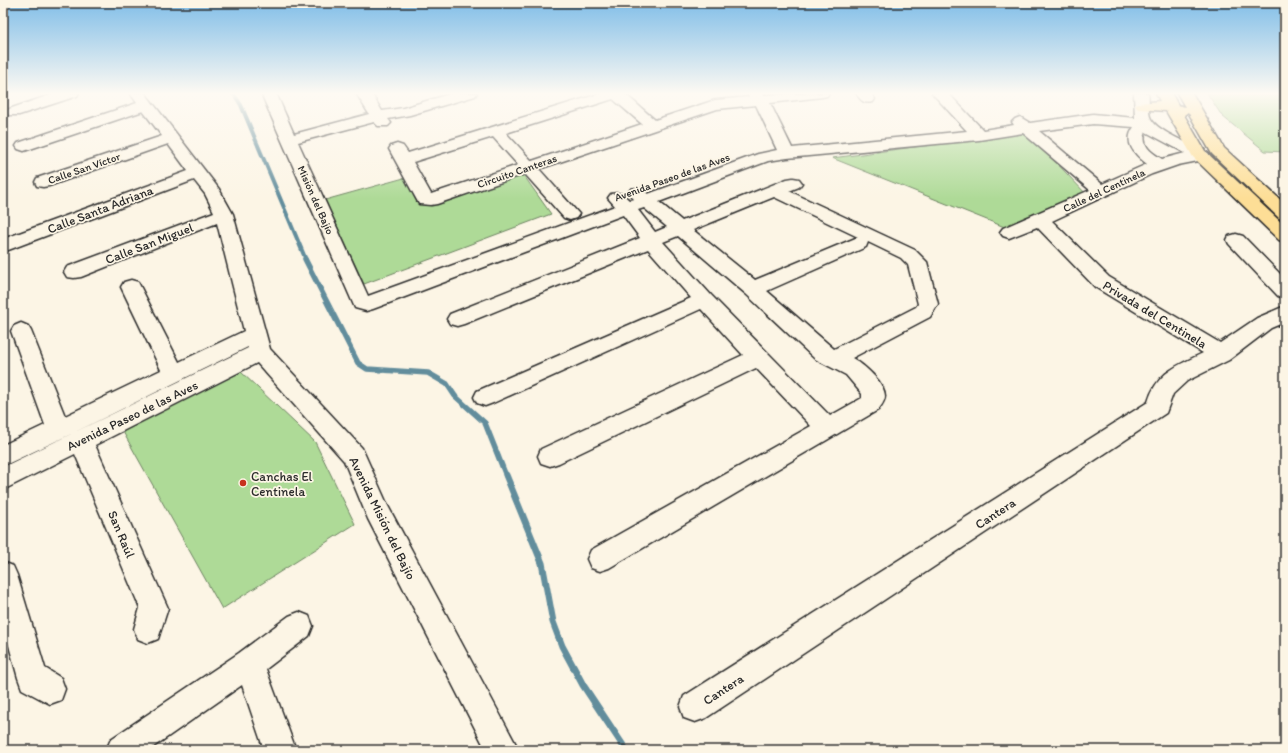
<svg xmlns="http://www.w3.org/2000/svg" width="1288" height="753" viewBox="0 0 1288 753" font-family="Itim,sans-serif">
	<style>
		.green { fill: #aeda97; stroke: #6c8261 }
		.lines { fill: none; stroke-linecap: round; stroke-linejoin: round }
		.stream-far2 { stroke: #628d9c; stroke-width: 4 }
		.stream-far1 { stroke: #628d9c; stroke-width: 5.5 }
		.stream { stroke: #628d9c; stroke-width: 7 }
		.minor-casing { stroke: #2b2b2b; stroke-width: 3 }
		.major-casing { stroke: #2b2b2b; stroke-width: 3 }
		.minor { fill: #fcf5e5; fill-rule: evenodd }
		.major { fill: #fdde96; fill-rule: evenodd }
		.poi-dot { fill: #c8321e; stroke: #fcf5e5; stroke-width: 1.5 }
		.labels { text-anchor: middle; stroke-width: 3.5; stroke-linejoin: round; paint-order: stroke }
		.far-street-label { font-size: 11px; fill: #2b2b2b; stroke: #fcf5e5 }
		.street-label { font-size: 13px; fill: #2b2b2b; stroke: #fcf5e5 }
		.poi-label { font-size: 13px; fill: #2b2b2b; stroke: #fcf5e5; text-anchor: start }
	</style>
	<rect width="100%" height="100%" fill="#fcf5e5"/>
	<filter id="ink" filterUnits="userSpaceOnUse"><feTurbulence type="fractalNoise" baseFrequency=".025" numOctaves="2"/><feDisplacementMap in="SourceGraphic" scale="8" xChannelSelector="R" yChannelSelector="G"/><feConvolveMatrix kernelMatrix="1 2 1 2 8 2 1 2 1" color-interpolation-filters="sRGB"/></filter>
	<g filter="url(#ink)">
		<!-- green -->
		<path class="green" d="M1207,93h78v59l-20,-1 -43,-35z
			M1027,132l61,64 -71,36 -185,-74z
			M522,173l29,41 -187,70 -39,-84 79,-22 21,26z
			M240,371l75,71 40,82 -133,85 -100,-179z"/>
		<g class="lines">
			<!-- stream-far2 -->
			<path class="stream-far2" d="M233,93l8,12 65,155"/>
			<!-- stream-far1 -->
			<path class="stream-far1" d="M305,259l53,104 9,6 61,4 19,11 8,12 30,27 21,53"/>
			<!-- stream -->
			<path class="stream" d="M506,475l36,88 11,59 9,24 21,39 43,65"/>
			<!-- minor casing -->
			<g class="minor-casing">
				<path id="minor" d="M56,93h23l-2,3 -58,19h-10l-3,-3 3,-3z
					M130,93h15l74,96 14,25 37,135 92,99 26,58 131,244h-33l-118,-231 -24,-58 -87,-98 -162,82 73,163 -10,31 -10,4 -10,-4 -4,-10 6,-21 -65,-154 -72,36v-23l70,-34 -70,33v-21l42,-20 -34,-94 3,-5 7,-3 7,3 3,5 34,85 96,-46 -40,-83 3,-5 7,-2 7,2 41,80 65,-31 -27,-108 -136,54 -7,1 -7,-1 -3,-5 3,-5 147,-55 -9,-18 -11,-14 -191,72v-13l185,-68 -20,-27 -119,42 -6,1 -6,-1 -2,-4 2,-4 125,-42 -19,-25 -113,38 -6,2 -6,-2 -2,-3 2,-3 119,-40zM248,347v1l-175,85z
					M261,93h15l18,41 75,-20 -13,-21h15l11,18 21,-3 50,-15h24l-2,3 -65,19 -22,4 3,4 -3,3h-10l-4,-4 -76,20 70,154 247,-90 -7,-8 3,-4c9,-2 12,0 18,6l5,-1 -6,-6 3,-4c7,-2 11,0 17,5l110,-40 19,-4 -21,-45 -39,4 -178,60 40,45 -3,4 -6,2 -6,-2 -39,-44 -88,30 -6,1 -12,-1 -30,-55 2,-3 6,-2 6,2 5,7 194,-60h22l31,27 60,-20 34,-3 -2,-4h16l1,2 65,-2 -2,3 -5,1 -52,6 22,45 175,-17 -35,-38h16l35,37 31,-5 -2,-3 3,-3 5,-2 10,6 63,-9 42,4 -1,-25h14c2,8 -1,19 3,26 8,14 43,26 57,34l2,3 -2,3 -30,6 -26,9 -100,47 57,56 111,66 37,-25 28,-12v16l-14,6 -42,32 -42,21 -14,13 -7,19 -460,305 -11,4 -11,-4 -4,-11 4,-11 464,-294c9,-30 29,-36 55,-49l-108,-66 -58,-60 -28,11 -6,-2 -3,-4 3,-4 87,-38 -67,-57 -44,7 -192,18 -19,3 -109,41 23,19 105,-42 6,-1 6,1 3,4 -3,4 -10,4 126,59 12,12 11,42 -8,13 -78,41c11,6 33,25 33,38 0,5 -4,10 -7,14l-269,158 -9,3 -9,-3 -4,-9 4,-9 220,-124 -55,-58 -197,95 -9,3 -9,-3 -3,-7 3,-7 202,-94 -42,-46 -208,94 -8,3 -8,-3 -3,-6 3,-6 214,-93 -43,-49 -184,75 -7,2 -7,-2 -3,-5 3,-5 190,-76 -17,-23 -250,94 -7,2 -11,-3zM613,99l29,25 -110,37 -26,-28zM1093,124l41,3c-11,15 0,27 13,37l-45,20 -63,-53zM1146,132l39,21 -23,6c-10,-6 -22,-14 -16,-27zM493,137l25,28 -87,29 -18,-32zM774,197l84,40 -103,43 -62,-50zM644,208l23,19 -12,5 -17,-22zM678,236l68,58 69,65 31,16 16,19v4l-32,18 -119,-121 -48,-53zM868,242l33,16 7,7 10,39 -2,3 -82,42 -67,-58 99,-44z
					M856,93h15l4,6 -2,3c-9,2 -12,-1 -17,-9z
					M1236,234l7,2 42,43v19l-7,-2 -49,-52 -2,-4 2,-4z
					M3,562l10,4 4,9 28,93 16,10 4,11 -4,11 -11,4 -28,-15 -4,-11 -15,-54z
					M299,612l10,4 4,10 -4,10 -43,33 30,81h-32l-22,-65 -93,65h-43l5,-11 128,-86 50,-37z"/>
			</g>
			<!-- major casing -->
			<g class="major-casing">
				<path id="major" d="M1156,93h15l7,12 7,2 -8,-14h15l32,55 61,56v16l-6,-2 -67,-64 -24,-42 -4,3 21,36 80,75v16l-6,-2 -86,-83 -27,-46 -28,-2 -3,-3 3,-3 22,-2z"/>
			</g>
			<!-- minor -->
			<use href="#minor" class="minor"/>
			<!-- major -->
			<use href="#major" class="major"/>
		</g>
	</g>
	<!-- sky -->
	<linearGradient id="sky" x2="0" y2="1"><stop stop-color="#81bee8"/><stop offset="0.47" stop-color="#fefaf3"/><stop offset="1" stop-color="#fefaf3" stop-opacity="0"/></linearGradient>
	<rect width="1288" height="199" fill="url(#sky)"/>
	<!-- markers -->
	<circle class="poi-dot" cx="243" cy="483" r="4"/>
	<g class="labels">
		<!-- far-street labels -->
		<g class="far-street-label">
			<text transform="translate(84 168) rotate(-19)" y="4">Calle San Víctor</text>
			<text transform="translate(517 171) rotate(-19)" y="4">Circuito Canteras</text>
			<text transform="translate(672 177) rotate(-20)" y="4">Avenida Paseo de las Aves</text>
			<text transform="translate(1104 190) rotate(-25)" y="4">Calle del Centinela</text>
			<text transform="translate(316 200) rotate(66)" y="4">Misión del Bajío</text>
		</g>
		<!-- street labels -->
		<g class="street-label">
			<text transform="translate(100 209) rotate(-21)" y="5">Calle Santa Adriana</text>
			<text transform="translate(149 243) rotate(-21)" y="5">Calle San Miguel</text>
			<text transform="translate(1155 314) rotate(31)" y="5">Privada del Centinela</text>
			<text transform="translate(132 415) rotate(-26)" y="5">Avenida Paseo de las Aves</text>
			<text transform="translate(995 513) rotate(-33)" y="5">Cantera</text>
			<text transform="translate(383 518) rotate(64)" y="5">Avenida Misión del Bajío</text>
			<text transform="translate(122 534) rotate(67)" y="5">San Raúl</text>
			<text transform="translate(723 689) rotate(-33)" y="5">Cantera</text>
		</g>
		<!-- poi labels -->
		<g class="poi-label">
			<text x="251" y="481">Canchas El<tspan x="251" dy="15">Centinela</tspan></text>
		</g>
	</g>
	<!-- margin -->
	<rect width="1288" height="753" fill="none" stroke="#fcf5e5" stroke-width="16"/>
	<rect x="8" y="8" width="1272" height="737" fill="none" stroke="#2b2b2b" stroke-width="1.5" filter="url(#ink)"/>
</svg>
